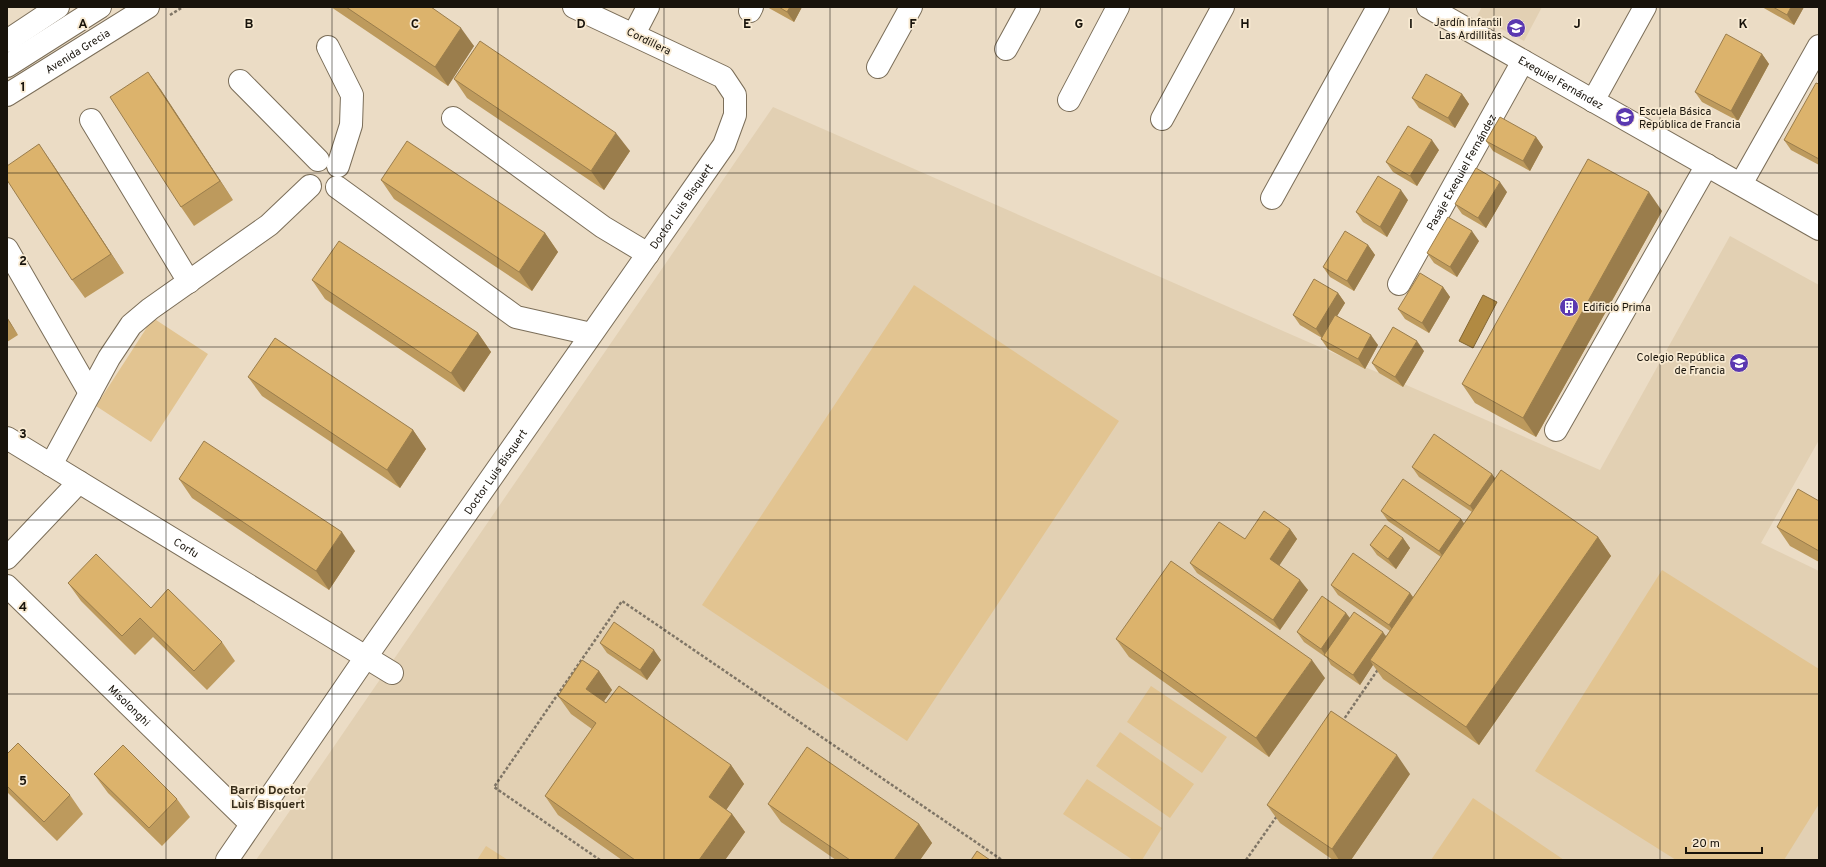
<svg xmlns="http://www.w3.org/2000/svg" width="1826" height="867" viewBox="0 0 1826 867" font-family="Overpass,sans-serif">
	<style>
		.built { fill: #e2d0b3 }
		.green { fill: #e2c491 }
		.water { fill: #b18a42; stroke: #836632 }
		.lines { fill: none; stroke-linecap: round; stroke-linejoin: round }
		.minor-casing { stroke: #7b6e59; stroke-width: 24 }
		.major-casing { stroke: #7b6e59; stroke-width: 24 }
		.path { stroke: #7f7566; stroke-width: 2.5; stroke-dasharray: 3 2; stroke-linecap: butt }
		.minor { stroke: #fff; stroke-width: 22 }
		.major { stroke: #fff; stroke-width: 22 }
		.wall { fill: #bd9a5d }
		.shaded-wall { fill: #9a7d4c }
		.building { fill: #dcb36c; stroke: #9a7d4c }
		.grid { fill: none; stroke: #18130b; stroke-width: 1; stroke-opacity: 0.55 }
		.labels { text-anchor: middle; stroke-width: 3.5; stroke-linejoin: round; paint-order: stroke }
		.poi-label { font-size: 11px; fill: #18130b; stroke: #f8ead2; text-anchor: end }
		.street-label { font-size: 11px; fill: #18130b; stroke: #f8ead2 }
		.neighbourhood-label { font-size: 12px; font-weight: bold; fill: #362b18; stroke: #f8ead2 }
		.grid-label { font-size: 13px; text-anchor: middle; font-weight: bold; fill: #18130b; stroke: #f8ead2; stroke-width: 3.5; stroke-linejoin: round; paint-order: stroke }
	</style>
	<rect width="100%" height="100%" fill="#ebdcc5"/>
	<!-- built -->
	<path class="built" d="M1482,7h60l-18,34 -47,-25z
		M773,107l827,363 130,-234 89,49v155l-58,103 58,28v289h-1563z"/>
	<!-- green -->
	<path class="green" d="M914,285l205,136 -212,320 -205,-136z
		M153,318l55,36 -57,88 -55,-36z
		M1662,570l157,99v135l-35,56h-108l-141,-89z
		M1151,686l76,51 -25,36 -75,-51z
		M1120,732l74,52 -24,34 -74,-52z
		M1087,779l75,49 -20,32h-9l-70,-46z
		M1473,798l91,62h-133z
		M486,846l22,14h-31z"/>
	<!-- water -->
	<path class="water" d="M1483,295l14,7 -24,46 -14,-7z"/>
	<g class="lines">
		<!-- minor casing -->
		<g class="minor-casing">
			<g id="minor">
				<path id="s1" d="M1428,7l391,222"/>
				<path d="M750,11l2,-4"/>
				<path d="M634,34l14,-27"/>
				<path d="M7,41l51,-34"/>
				<path d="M328,47l24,48 -1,30 -13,41"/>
				<path d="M1006,49l23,-42"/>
				<path d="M7,66l93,-59"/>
				<path d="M878,67l33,-60"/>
				<path d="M240,81l78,79"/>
				<path d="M1069,100l49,-93"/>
				<path d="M1593,101l52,-94"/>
				<path d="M453,118l150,109 45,27"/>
				<path d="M1162,119l61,-112"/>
				<path d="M91,120l98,162"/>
				<path d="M1741,184l78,-138"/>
				<path d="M337,187l179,130 75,17"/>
				<path d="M1272,198l106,-191"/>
				<path d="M7,249l83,144"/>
				<path id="s2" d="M1399,284l124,-223"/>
				<path d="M1556,430l151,-265"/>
				<path id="s3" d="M7,438l385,235"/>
				<path d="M51,465l58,-107 22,-33 19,-16 119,-84 41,-39"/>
				<path d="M7,558l72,-76"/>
				<path id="s4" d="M7,586l244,238"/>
				<path id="s5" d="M227,860l139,-203 358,-512 11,-30v-20l-12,-18 -149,-70"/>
			</g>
		</g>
		<!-- major casing -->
		<g class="major-casing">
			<g id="major">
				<path id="s6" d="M7,95l141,-88"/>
			</g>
		</g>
		<!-- path -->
		<path class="path" d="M170,15l13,-8
			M1342,722l37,-54
			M600,860l-106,-73 128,-186 380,259
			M1246,860l31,-44"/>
		<!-- minor -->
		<use href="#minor" class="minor"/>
		<!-- major -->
		<use href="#major" class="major"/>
	</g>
	<!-- wall -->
	<path class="wall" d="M331,7h100l43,39 -26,40z
		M767,7h35l-8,15z
		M1762,7h42l-10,18z
		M1762,54l7,10 -31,57 -36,-19 -7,-10z
		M148,72l13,18 72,110 -39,26 -13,-19z
		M454,79l176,72 -26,39 -137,-92z
		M1819,84v81l-28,-15 -7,-10z
		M1462,94l7,10 -14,24 -36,-20 -7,-10z
		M1536,137l7,10 -13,24 -37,-20 -7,-10z
		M1439,150l-22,36 -24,-14 -7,-10z
		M52,163l72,110 -39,25 -13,-18z
		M381,180l164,53 13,19 -26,39 -138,-92z
		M1507,192l-21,36 -24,-14 -7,-10z
		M1408,200l-21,37 -24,-15 -7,-10z
		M1662,211l-126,226 -61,-34 -13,-19z
		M1479,241l-22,36 -23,-14 -7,-10z
		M1368,245l7,10 -21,36 -24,-14 -7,-10z
		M312,280l166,53 13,19 -27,40 -139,-93z
		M1443,287l7,10 -21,36 -24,-14 -7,-10z
		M1338,293l7,10 -8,13 41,29 -13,24 -37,-20 -7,-10 1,-1 -22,-13 -7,-10z
		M7,317l11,18 -11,7z
		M1424,351l-21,36 -24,-14 -7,-10z
		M248,377l165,53 13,19 -26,39 -138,-92z
		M1412,467l80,7 3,5 103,58 13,19 -132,189 -96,-66 -10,-14 -13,20 -29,-20 -4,-7 -23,-16 -7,-10 49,-19 4,5 36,18 4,-5 -52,-36 -7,-10 79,8 3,4 28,-40 -53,-36 -7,-10 80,8 3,5 8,-12 -53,-35z
		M179,479l176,72 -26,39 -137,-92z
		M1819,501v61l-29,-16 -13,-19z
		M1290,529l7,10 -18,26 29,25 -28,40 -83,-57 -7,-10 55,-24z
		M1403,538l7,10 -14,21 -19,-14 -7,-10z
		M68,583l83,25 71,34 13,19 -28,29 -54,-53 -18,18 -54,-54z
		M1116,639l209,39 -56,79 -140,-100z
		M600,643l61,17 -14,20 -40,-27z
		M599,671l13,19 -8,11 2,2 125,62 13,19 -18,26 6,4 13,18 -20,28h-103l-64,-45 -13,-19 47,-67 -21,-15 -13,-18z
		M7,754l63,41 13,19 -26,27 -50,-49z
		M94,774l83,25 13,18 -28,29 -54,-53z
		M1410,774l-59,86h-18l-53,-37 -13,-18z
		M768,804l151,20 13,19 -12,17h-84l-55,-38z"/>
	<!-- shaded-wall -->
	<path class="shaded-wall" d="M790,7h12l-8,15 -7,-10z
		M1791,7h13l-10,18 -7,-10z
		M461,28l13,18 -26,40 -13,-19z
		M1762,54l7,10 -31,57 -7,-10z
		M148,72l13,18 72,110 -13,-19z
		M1462,94l7,10 -14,24 -7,-10z
		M616,133l14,18 -26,39 -13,-19z
		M1536,137l7,10 -13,24 -7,-10z
		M1432,140l7,10 -22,36 -7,-10z
		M39,144l13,19 72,110 -13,-19z
		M1500,182l7,10 -21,36 -8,-10z
		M1401,190l7,10 -21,37 -7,-10z
		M1649,192l13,19 -126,226 -13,-19z
		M1472,231l7,10 -22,36 -7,-10z
		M545,233l13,19 -26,39 -13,-19z
		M1368,245l7,10 -21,36 -7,-10z
		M1443,287l7,10 -21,36 -7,-10z
		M1338,293l7,10 -22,36 -7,-10z
		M7,317l11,18 -11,-16z
		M478,333l13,19 -27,40 -13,-19z
		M1371,335l7,10 -13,24 -7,-10z
		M1417,341l7,10 -21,36 -8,-10z
		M413,430l13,19 -26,39 -13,-18z
		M1492,474l7,10 -22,32 -7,-10z
		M1461,519l7,10 -22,32 -7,-10z
		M1290,529l7,10 -20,30 -7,-10z
		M342,532l13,19 -26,39 -13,-19z
		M1598,537l13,19 -132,189 -13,-18z
		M1403,538l7,10 -14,21 -8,-10z
		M1300,580l8,10 -28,40 -7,-10z
		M1410,593l7,10 -21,32 -7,-10z
		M1346,613l7,10 -27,33 -5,-7z
		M1383,632l7,10 -20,18 3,5 -13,20 -7,-10z
		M654,650l7,10 -14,20 -7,-10z
		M1312,660l13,18 -56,79 -13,-19z
		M599,671l13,19 -13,18 -13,-19z
		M1397,755l13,19 -59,86h-12l-7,-11z
		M731,765l13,19 -22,32 -13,-19z
		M732,814l13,18 -20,28h-26z
		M919,824l13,19 -12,17h-26z"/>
	<!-- building -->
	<path class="building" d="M346,7h85l30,21 -26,39z
		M779,7h11l-3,5z
		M1773,7h18l-4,8z
		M1726,34l36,20 -31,57 -36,-19z
		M480,41l136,92 -25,38 -137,-92z
		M148,72l72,109 -39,26 -71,-110z
		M1426,74l36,20 -14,24 -36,-20z
		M1816,83l3,1v75l-35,-19z
		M1500,117l36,20 -13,24 -37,-20z
		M1408,126l24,14 -22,36 -24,-14z
		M407,141l138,92 -26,39 -138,-92z
		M39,144l72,110 -39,26 -65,-100v-14z
		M1588,159l61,33 -126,226 -61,-34z
		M1476,168l24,14 -22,36 -23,-14z
		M1378,176l23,14 -21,37 -24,-15z
		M1448,217l24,14 -22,36 -23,-14z
		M1345,231l23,14 -21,36 -24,-14z
		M339,241l139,92 -27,40 -139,-93z
		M1420,273l23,14 -21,36 -24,-14z
		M1314,279l24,14 -22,36 -23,-14z
		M1335,315l36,20 -13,24 -37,-20z
		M1393,327l24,14 -22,36 -23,-14z
		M275,338l138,92 -26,40 -139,-93z
		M1434,434l58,40 -22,32 -58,-39z
		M204,441l138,91 -26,39 -137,-92z
		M1501,470l97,67 -132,190 -96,-67z
		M1403,479l58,40 -22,32 -58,-40z
		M1798,489l21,12v50l-42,-24z
		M1264,511l26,18 -20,30 30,21 -27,40 -83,-57 29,-41 26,17z
		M1385,525l18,13 -15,21 -18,-14z
		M1353,553l57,40 -21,32 -58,-40z
		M96,554l55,54 17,-19 54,53 -28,29 -54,-53 -18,18 -54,-53z
		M1171,561l141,99 -56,78 -140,-99z
		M1322,596l24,17 -25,36 -24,-17z
		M1354,612l29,20 -30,43 -29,-20z
		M614,622l40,28 -14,20 -40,-27z
		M582,660l17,11 -13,18 20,14 13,-17 112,79 -22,32 23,17 -33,46h-64l-90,-64 51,-73 -38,-27z
		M1331,711l66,44 -65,94 -65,-44z
		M18,743l52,52 -26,27 -37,-36v-32z
		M123,745l54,54 -28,29 -55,-54z
		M807,747l112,77 -25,36h-44l-82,-56z
		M977,851l13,9h-19z"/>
	<!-- grid -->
	<path class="grid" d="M166,7v853M332,7v853M498,7v853M664,7v853M830,7v853M996,7v853M1162,7v853M1328,7v853M1494,7v853M1660,7v853M7,173h1812M7,347h1812M7,520h1812M7,694h1812"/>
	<!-- icons -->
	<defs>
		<g id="school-disc" transform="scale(1)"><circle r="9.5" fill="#5a38b0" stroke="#f8ead2"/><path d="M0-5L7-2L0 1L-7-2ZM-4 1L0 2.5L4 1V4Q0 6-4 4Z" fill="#fff"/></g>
		<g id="building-disc" transform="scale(1)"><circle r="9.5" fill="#5a38b0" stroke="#f8ead2"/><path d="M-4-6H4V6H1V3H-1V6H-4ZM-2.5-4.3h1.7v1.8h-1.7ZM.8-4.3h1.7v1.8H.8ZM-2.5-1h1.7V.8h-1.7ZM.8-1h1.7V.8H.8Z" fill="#fff"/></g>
	</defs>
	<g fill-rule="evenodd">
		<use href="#school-disc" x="1516" y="28"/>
		<use href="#school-disc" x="1625" y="117"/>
		<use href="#building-disc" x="1569" y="307"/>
		<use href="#school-disc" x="1739" y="363"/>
	</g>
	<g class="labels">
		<!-- poi labels -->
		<g class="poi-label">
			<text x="1502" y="26">Jardín Infantil<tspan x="1502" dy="13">Las Ardillitas</tspan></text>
			<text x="1639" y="115" text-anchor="start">Escuela Básica<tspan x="1639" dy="13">República de Francia</tspan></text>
			<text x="1583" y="311" text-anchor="start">Edificio Prima</text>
			<text x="1725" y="361">Colegio República<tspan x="1725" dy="13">de Francia</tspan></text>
		</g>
		<!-- street labels -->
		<g class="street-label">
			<text transform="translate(649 41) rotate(26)" y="4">Cordillera</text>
			<text dy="4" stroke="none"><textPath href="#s6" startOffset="83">Avenida Grecia</textPath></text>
			<text dy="4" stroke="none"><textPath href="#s1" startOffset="153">Exequiel Fernández</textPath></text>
			<text dy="4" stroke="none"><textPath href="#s2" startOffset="128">Pasaje Exequiel Fernández</textPath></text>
			<text dy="4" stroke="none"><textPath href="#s5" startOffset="796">Doctor Luis Bisquert</textPath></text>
			<text dy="4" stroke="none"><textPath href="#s5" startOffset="472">Doctor Luis Bisquert</textPath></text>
			<text dy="4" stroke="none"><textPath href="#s3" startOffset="210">Corfu</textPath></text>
			<text dy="4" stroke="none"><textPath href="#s4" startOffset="171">Misolonghi</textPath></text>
		</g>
		<!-- neighbourhood labels -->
		<g class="neighbourhood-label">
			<text x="268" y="794">Barrio Doctor<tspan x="268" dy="14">Luis Bisquert</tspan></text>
		</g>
	</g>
	<g class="grid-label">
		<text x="83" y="28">A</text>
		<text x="249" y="28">B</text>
		<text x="415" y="28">C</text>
		<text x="581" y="28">D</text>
		<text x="747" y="28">E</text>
		<text x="913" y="28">F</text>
		<text x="1079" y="28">G</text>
		<text x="1245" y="28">H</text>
		<text x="1411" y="28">I</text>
		<text x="1577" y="28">J</text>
		<text x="1743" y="28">K</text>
		<text x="23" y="91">1</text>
		<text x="23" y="265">2</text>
		<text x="23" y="438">3</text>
		<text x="23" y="611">4</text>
		<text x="23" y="785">5</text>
	</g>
	<!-- border -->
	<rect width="1826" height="867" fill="none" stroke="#18130b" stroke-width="16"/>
	<!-- scale -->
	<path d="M1686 847v6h76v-6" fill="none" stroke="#18130b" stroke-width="2"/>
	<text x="1692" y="847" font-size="12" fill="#18130b" stroke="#f8ead2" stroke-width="3" paint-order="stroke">20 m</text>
</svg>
